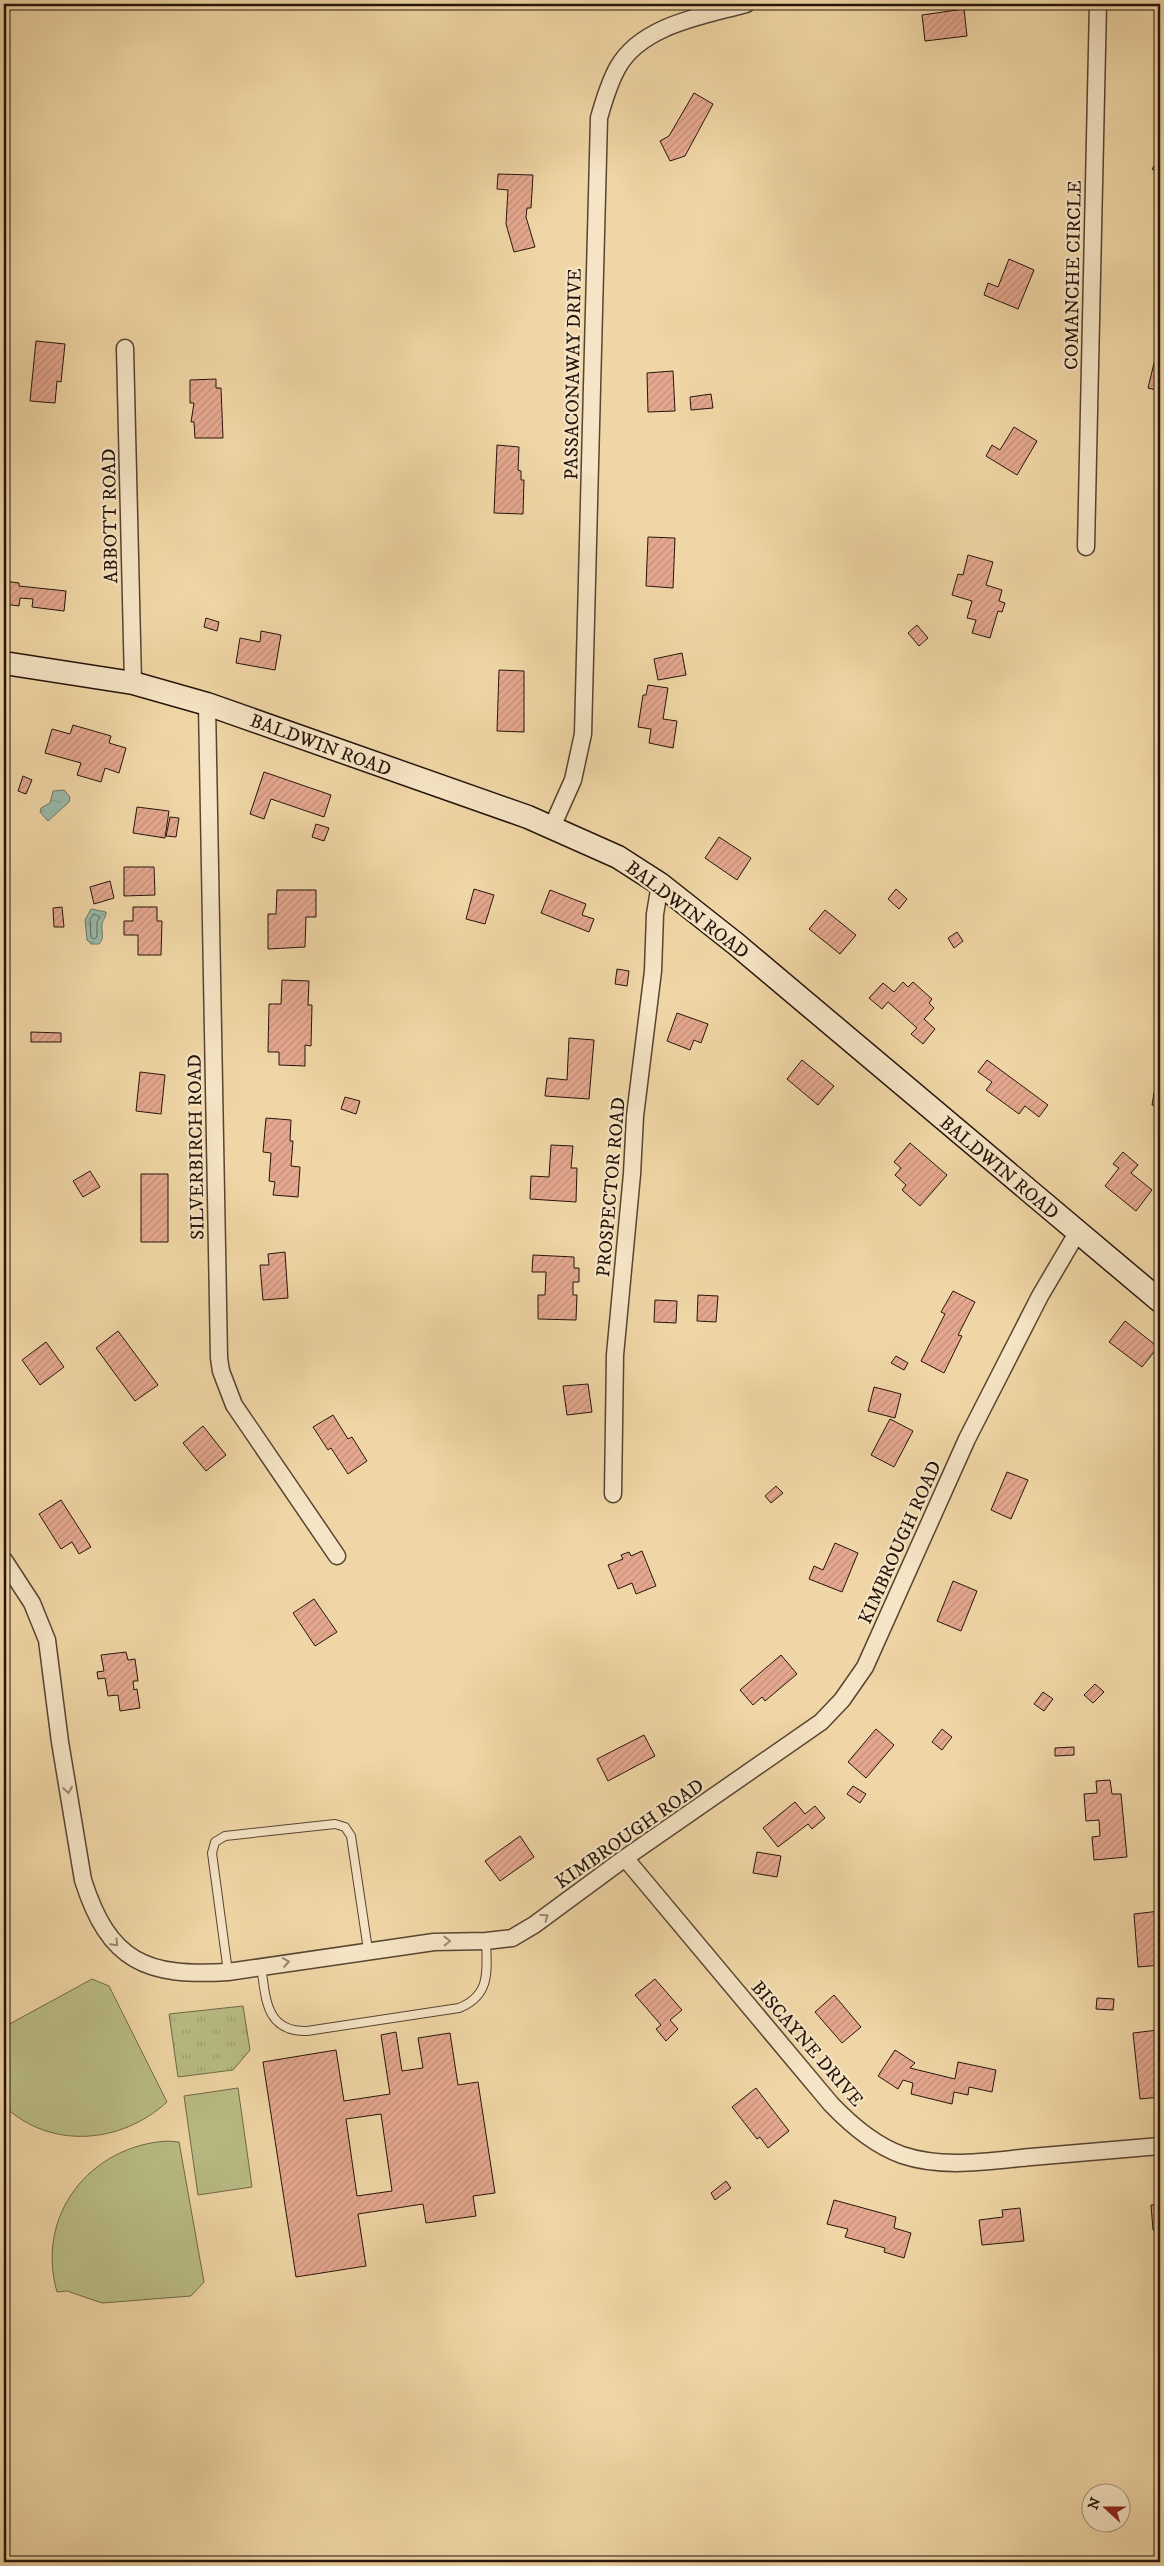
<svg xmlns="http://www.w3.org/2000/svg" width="1164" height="2566" viewBox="0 0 1164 2566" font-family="'IM FELL DW Pica',serif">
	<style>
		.grass { fill: url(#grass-tufts); stroke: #706948 }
		.garden { fill: #babd86; stroke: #706948 }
		.water { fill: url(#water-ripples); stroke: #6b7769 }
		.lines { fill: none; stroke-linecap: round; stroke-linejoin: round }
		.shore { stroke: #60675a; stroke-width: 1 }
		.building { fill: url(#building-hatch); stroke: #25150a; fill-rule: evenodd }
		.lane-casing { stroke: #584531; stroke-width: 10 }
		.street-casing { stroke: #584531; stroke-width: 19 }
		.secondary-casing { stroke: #25150a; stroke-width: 25 }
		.lane { stroke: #f5e4c5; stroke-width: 8 }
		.street { stroke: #f5e4c5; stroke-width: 16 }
		.secondary { stroke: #f5e4c5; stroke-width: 22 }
		.oneway { stroke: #978771 }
		.labels { text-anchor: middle; stroke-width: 4.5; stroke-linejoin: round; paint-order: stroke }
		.street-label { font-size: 19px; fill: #25150a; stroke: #f5e4c5 }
	</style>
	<defs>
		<pattern id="grass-tufts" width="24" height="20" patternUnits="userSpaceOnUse" patternTransform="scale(1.25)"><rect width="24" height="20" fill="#babd86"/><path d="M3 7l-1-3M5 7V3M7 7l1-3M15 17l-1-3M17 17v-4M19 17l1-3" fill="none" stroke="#a0a272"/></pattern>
		<pattern id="water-ripples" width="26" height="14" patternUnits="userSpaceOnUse" patternTransform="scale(1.25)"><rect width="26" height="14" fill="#9ab9a9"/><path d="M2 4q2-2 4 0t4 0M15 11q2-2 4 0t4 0" fill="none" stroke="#859e90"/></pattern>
		<pattern id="building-hatch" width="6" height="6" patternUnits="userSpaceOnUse" patternTransform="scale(1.25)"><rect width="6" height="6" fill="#e5a88f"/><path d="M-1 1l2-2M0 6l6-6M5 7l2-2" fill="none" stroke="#c4907a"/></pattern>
	</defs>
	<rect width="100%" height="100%" fill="#f0d6a6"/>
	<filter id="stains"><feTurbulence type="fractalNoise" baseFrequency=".004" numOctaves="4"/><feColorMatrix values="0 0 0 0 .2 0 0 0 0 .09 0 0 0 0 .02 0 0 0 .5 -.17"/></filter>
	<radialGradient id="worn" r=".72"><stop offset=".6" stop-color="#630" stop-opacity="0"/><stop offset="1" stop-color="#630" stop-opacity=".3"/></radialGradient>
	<!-- grass -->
	<path class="grass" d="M243,2006l7,44 -17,20 -55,7 -9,-63z"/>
	<!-- garden -->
	<path class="garden" d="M92,1979l17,7 58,116c-46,42 -116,48 -163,4v-79z
		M238,2088l14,99 -54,8 -14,-99z
		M167,2141l12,1 25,140 -13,14 -89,7 -35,-12 -10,1c-22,-77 33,-146 110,-151z"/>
	<!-- water -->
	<path class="water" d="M64,790l6,7 -1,5 -21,19 -8,-9 1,-4 9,-5 3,-12z
		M91,909l15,3c0,6 -3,7 -4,12 -1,8 3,14 -3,20h-8l-4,-4 -2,-20z"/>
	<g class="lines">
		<!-- shore -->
		<path class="shore" d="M94,914l6,3 -3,5v15l-3,2 -3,-2 -1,-17z"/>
	</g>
	<!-- building -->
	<path class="building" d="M964,9l3,27 -42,5 -3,-26z
		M694,93l19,11 -28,52 -15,5 -10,-20 9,-5z
		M1160,157v18l-8,-6z
		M498,174l35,1 -2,33h-4l-1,9 9,30 -21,5 -8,-28 2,-34 -11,-1z
		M1009,259l25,11 -16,39 -34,-14 4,-12 10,4z
		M36,341l29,3 -4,38 -4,-1 -2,22 -25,-2z
		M1155,359l5,2v30l-12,-3z
		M673,371l2,40 -27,1 -1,-39z
		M216,379v9h5l2,50h-28l-1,-16h-3l3,-19h-4v-23z
		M711,394l2,14 -22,2 -1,-13z
		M1014,427l23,14 -20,34 -31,-19 6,-11 8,5z
		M497,445l22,2 -1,23 3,1v9h3l-1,34 -29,-1z
		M648,537l27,1 -2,50 -27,-2z
		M968,555l25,7 -7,23 16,5 -3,11 6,2 -3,9 -4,-1 -8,27 -18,-5 4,-13 -9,-2 5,-17 -20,-6 6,-21 5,1z
		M4,581l15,2v3l47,5 -2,20 -32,-4 1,-8 -13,-1 -1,8 -15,-2z
		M206,618l13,4 -2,9 -13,-4z
		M917,625l11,13 -9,8 -11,-13z
		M261,631l20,4 -6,35 -39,-7 4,-25 20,4z
		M682,653l4,22 -28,5 -4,-21z
		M499,670l25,1v61l-27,-1z
		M648,685l20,3 -5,31 14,2 -4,27 -24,-5 2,-14 -13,-2 5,-32h3z
		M73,725l38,11 -2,7 17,5 -7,25 -14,-5 -4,14 -24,-7 4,-12 -36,-10 7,-24 18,5z
		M264,772l67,23 -7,22 -53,-18 -7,20 -14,-5z
		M23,776l9,4 -6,14 -8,-3z
		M137,807l32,4 -4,27 -32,-5z
		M170,817l9,1 -3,19 -10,-1z
		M316,824l13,4 -5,13 -12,-4z
		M719,837l32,21 -14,22 -32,-22z
		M124,867h30l1,28 -31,1z
		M110,881l4,17 -20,6 -4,-17z
		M474,889l20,6 -9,29 -19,-5z
		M896,889l11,10 -8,10 -11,-10z
		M277,890h39v27h-10l-1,30 -37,2v-35h8z
		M550,890l36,14 -4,11 12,4 -5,13 -48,-19z
		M62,907l2,20h-10l-1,-19z
		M133,907h24v14h5l-1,34h-23v-20h-14v-14h9z
		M825,910l31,25 -16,19 -31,-25z
		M957,932l6,9 -9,7 -6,-10z
		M617,969l12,2 -2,15 -12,-2z
		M282,980l27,1 -1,24h4l-1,41 -6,-1v21l-26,-1v-13h-11l1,-48h12z
		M903,982l5,5 5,-5 19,17 -3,4 5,5 -10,11 11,10 -12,15 -12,-10 6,-6 -29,-26 -6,7 -13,-11 14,-15 11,9z
		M677,1013l31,11 -7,19 -7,-3 -4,10 -23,-9z
		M31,1032l30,1v9h-30z
		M569,1038l25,2 -5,59 -44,-3 2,-18 20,2z
		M802,1060l32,26 -16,19 -31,-26z
		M987,1060l61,45 -9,12 -14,-11 -6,8 -33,-24 6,-8 -14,-10z
		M140,1072l25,3 -4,39 -25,-3z
		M1154,1093l6,1v12l-8,-1z
		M345,1097l15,4 -4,13 -15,-5z
		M266,1118l25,2 -1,21h3l-2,25 9,1 -2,30 -25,-2 2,-13 -6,-1 2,-28 -8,-1z
		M910,1143l37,32 -27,31 -18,-16 4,-5 -11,-10 6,-7 -7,-6z
		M551,1145l22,1 -2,22h6l-1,34 -46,-3 1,-23 18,1z
		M1123,1152l15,13 -7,8 21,17 -16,21 -31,-25 14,-18 -6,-4z
		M90,1171l10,16 -17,10 -10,-16z
		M141,1174h27v68h-27z
		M285,1252l3,46 -25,2 -3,-35h9l-1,-11z
		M533,1255l41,2v11h5v14h-6v13h4l-1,25 -38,-1v-24h7l1,-23h-14z
		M953,1291l22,11 -17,33 4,1 -18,37 -23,-12 24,-47 -4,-2z
		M698,1295l20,1 -2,26 -19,-1z
		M655,1300l22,1 -1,22 -22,-1z
		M1125,1321l33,26 -16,20 -33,-25z
		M118,1331l40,54 -23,16 -39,-53z
		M46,1342l18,25 -24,18 -18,-25z
		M896,1356l12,7 -4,7 -13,-7z
		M588,1384l4,28 -25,3 -4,-29z
		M874,1387l27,7 -6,24 -27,-7z
		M333,1415l15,24 4,-2 15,24 -19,13 -17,-26 -3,2 -15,-23z
		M890,1419l23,12 -19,36 -23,-12z
		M203,1426l23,29 -20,16 -23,-28z
		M1007,1472l21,8 -17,39 -20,-9z
		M776,1486l7,7 -12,10 -6,-7z
		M61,1500l30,47 -12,7 -7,-12 -11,7 -22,-35z
		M835,1543l23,10 -16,39 -33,-13 5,-13 9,4z
		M642,1551l14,35 -20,8 -4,-11 -14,6 -10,-24 15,-6 -2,-4 8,-3 2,4z
		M953,1581l24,10 -16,40 -24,-10z
		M314,1599l23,33 -22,14 -22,-33z
		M126,1652l2,8 7,-1 3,22h-5l1,9 3,-1 3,19 -20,3 -2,-16 -10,1 -3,-18 -7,1 -1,-7 7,-1 -3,-16z
		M781,1655l16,19 -32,27 -3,-4 -9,8 -13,-15z
		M1095,1684l9,8 -11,11 -9,-8z
		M1043,1692l10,7 -9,12 -10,-7z
		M876,1729l18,16 -28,33 -18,-16z
		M942,1729l10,8 -10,13 -10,-8z
		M644,1735l11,21 -47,25 -11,-22z
		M1074,1747v8l-19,1v-8z
		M1110,1780l2,14h9l6,63 -33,3 -2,-23 8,-1 -1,-16 -13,1 -2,-27 13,-1 -1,-12z
		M853,1786l13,8 -6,9 -13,-9z
		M795,1802l10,12 10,-8 10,12 -13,11 -4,-5 -30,23 -15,-19z
		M520,1836l14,21 -34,24 -15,-20z
		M757,1852l24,4 -4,21 -24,-4z
		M1160,1911v54l-22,2 -4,-53z
		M655,1979l27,31 -12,10 8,9 -12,12 -10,-12 5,-4 -26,-30z
		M834,1995l27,32 -19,16 -27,-31z
		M1097,1998l17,1 -1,11 -17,-1z
		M1158,2030l2,67 -20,2 -7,-66z
		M396,2032l6,39 21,-3 -5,-30 32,-5 8,52 20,-3 17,111 -22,3 3,20 -50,7 -3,-19 -65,10 8,52 -70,11 -33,-215 73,-12 8,51 46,-7 -9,-59zM381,2114l11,77 -35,5 -11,-77z
		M895,2050l20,13 -5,5 45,11 3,-17 38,8 -4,22 -23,-5 -1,8 -14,-3 -2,12 -41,-10 2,-11 -10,-3 -5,9 -20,-13z
		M756,2088l33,43 -21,17 -8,-11 -3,2 -25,-32z
		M726,2181l5,7 -16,12 -4,-7z
		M834,2200l62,17 -2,11 17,5 -7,25 -20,-6 1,-4 -40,-11 3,-8 -21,-5z
		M1160,2204v26h-7l-2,-25z
		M1020,2208l4,33 -42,4 -3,-25 24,-3 -1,-7z"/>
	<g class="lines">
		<!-- lane casing -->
		<g class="lane-casing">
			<path id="lane" d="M261,1966c5,32 4,66 46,65l152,-23c32,-13 28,-37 27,-67
				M228,1972l-16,-119 3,-11 10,-6 110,-12 10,3 6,9 17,114"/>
		</g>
		<!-- street casing -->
		<g class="street-casing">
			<path id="street" d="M125,348l8,335
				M1086,547l12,-543
				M207,704l12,654 2,13 13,34 103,151
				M552,827l21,-47 10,-46 16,-616c5,-18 10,-35 19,-51 24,-42 85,-51 128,-63
				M613,1494l2,-139 17,-181 3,-58 18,-145 2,-57 5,-30
				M4,1560l28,43 15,37 13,102 23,138c26,82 63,97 145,92l206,-30 52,-1 26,-3 22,-13 91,-67 196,-136 21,-22 23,-33 102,-228 73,-143 37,-63
				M625,1858l206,246c20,21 43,41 71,51 41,14 87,6 129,2 43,-4 86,-7 129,-11"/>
		</g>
		<!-- secondary casing -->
		<g class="secondary-casing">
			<path id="secondary" d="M4,663l129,20 74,21 321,113 90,40 42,27 76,60 424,357"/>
		</g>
		<!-- lane -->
		<use href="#lane" class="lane"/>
		<!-- street -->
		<use href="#street" class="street"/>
		<!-- secondary -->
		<use href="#secondary" class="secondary"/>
	</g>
	<!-- one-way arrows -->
	<defs><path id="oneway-chevron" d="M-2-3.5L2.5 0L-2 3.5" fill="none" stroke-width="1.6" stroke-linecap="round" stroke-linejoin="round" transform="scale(1.25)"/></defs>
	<g class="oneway">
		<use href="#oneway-chevron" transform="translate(68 1790) rotate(81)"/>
		<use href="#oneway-chevron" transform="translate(545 1917) rotate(-36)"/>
		<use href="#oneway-chevron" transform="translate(447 1941) rotate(-1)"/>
		<use href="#oneway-chevron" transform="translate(115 1943) rotate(47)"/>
		<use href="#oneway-chevron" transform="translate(286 1962) rotate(-8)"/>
	</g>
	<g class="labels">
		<!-- street labels -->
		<g class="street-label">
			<text transform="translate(1072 275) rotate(-89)" y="7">COMANCHE CIRCLE</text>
			<text transform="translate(572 374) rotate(-89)" y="7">PASSACONAWAY DRIVE</text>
			<text transform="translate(109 516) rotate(-91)" y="7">ABBOTT ROAD</text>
			<text transform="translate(321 744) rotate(20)" y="7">BALDWIN ROAD</text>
			<text transform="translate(688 909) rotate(37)" y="7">BALDWIN ROAD</text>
			<text transform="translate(195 1147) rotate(-91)" y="7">SILVERBIRCH ROAD</text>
			<text transform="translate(1000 1167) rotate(40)" y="7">BALDWIN ROAD</text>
			<text transform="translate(610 1187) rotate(-85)" y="7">PROSPECTOR ROAD</text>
			<text transform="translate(899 1542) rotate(-66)" y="7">KIMBROUGH ROAD</text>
			<text transform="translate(629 1833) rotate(-35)" y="7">KIMBROUGH ROAD</text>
			<text transform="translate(808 2043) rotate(49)" y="7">BISCAYNE DRIVE</text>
		</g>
	</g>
	<!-- margin -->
	<rect width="1164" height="2566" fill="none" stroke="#f0d6a6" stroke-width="20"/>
	<rect x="5" y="5" width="1154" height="2556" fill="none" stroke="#25150a" stroke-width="2.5"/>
	<rect x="10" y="10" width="1144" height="2546" fill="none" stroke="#25150a"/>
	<!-- north arrow -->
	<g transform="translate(1106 2508) rotate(291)"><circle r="24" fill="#f5e4c5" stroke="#a2917a"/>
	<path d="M0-4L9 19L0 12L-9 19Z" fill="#8f2418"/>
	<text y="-8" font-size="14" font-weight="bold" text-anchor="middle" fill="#25150a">N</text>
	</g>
	<rect width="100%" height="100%" filter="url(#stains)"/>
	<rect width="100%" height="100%" fill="url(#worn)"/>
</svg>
